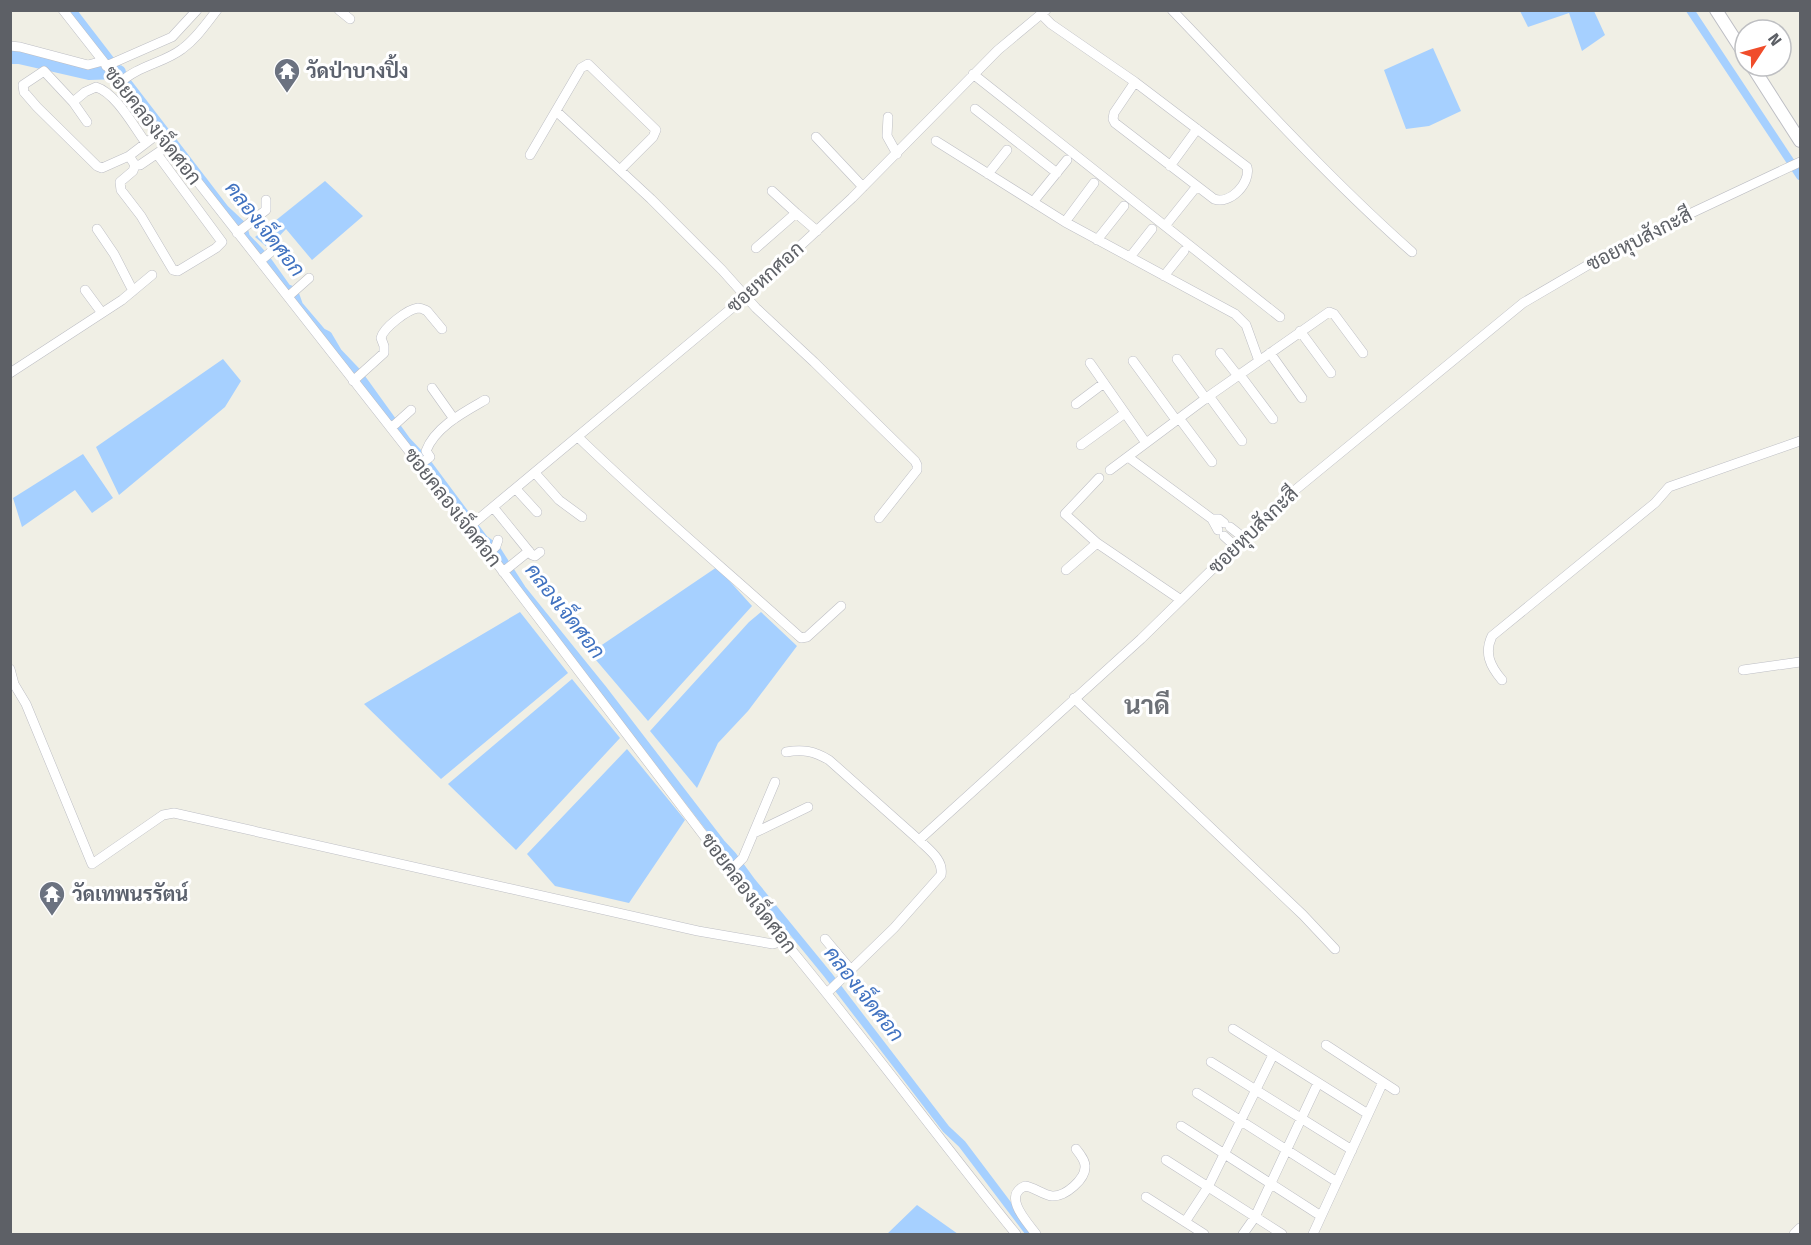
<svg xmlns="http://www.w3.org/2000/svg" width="1811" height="1245" viewBox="0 0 1811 1245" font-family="'Fira Sans',Sarabun,sans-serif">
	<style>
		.water { fill: #a6d0ff }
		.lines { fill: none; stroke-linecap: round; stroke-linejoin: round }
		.canal { stroke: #a6d0ff; stroke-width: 8 }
		.river { stroke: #a6d0ff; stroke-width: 14 }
		.minor-casing { stroke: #bdbec4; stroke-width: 10 }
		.tertiary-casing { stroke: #bdbec4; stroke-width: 14 }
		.minor { stroke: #fff; stroke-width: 9 }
		.tertiary { stroke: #fff; stroke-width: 12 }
		.labels { text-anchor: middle; stroke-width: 6; stroke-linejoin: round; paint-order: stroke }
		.worship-label { font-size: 20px; font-weight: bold; fill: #5b616d; stroke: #fff; text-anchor: start }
		.street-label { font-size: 20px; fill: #5d6066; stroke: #fff }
		.water-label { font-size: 21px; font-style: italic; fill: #4072c0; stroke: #fff }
		.district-label { font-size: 26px; font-weight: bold; fill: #6e7278; stroke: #fff }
	</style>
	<rect width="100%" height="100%" fill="#f0efe5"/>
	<!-- water -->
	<path class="water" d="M1520,11h74l11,24 -23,16 -13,-38 -41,14z
		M1433,48l28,63 -32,15 -23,3 -22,-59z
		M325,181l38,35 -51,44 -26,-31 -18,19 -13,-11z
		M223,359l18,22 -16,26 -106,88 -23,-48z
		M83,454l30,44 -21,15 -17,-23 -53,37 -9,-29z
		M717,567l35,39 -104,115 -58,-68z
		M520,612l48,61 -127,106 -77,-75z
		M761,612l36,34 -49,65 -30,32 -21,45 -47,-57 99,-109z
		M572,679l48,59 -104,112 -68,-66z
		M627,749l58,71 -56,83 -74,-17 -28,-32z
		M917,1205l41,29h-71z"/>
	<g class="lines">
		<!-- canal -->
		<path class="canal" d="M72,10l153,199 18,17 3,11 19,20 22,31 7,3 5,14 23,27 6,3 10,17 20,21 49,68 18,19 59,79 11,8 27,42 80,99 119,155 12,13 19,26 76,93 118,154 16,15 68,90
			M1690,10l110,166"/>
		<!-- river -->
		<path class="river" d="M10,57h9l70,16 30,-1"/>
		<!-- minor casing -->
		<g class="minor-casing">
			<path id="minor" d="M63,10l426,543 295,388c80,96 154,197 232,293
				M339,10l11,9
				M1172,10c79,82 155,167 240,242
				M1041,14l10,10 84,58 112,85c4,16 -17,38 -33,32l-99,-76 -2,-4 1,-6 21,-31
				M10,46l10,1 68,18 15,-4
				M106,66l66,-29 25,-27
				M973,74l307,243
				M120,83c17,-17 44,-20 62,-34 14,-10 24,-25 35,-39
				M73,102l12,-10 11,-5c20,6 38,40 50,56
				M975,109l82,64
				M556,111l95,88 71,71 34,38 58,54 101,99 2,4v5l-38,48
				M888,117l-1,19 10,18
				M87,122l-14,-20 -29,-31 -21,14 1,7 13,15 60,59 5,2 27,-12 30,-23
				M816,137l47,50
				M936,141l129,81 170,92 11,11 13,36
				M530,155l51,-87 7,-4 68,66 -3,7 -33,33
				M129,156l6,9 -2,6 -13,11 1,8 20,26 32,54 5,1 38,-23 6,-6 -65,-88
				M135,165h5l22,-15
				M1170,166l27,-37
				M988,174l19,-24
				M772,191l24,22
				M1033,202l34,-42
				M1065,222l29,-39
				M1165,226l32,-40
				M97,229l17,25 19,37
				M237,233l29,-23v-10
				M1097,240l27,-34
				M756,248l40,-35 21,18
				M1130,257l22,-28
				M260,261l18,-15
				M1164,276l20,-25
				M85,290l17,23
				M289,298l2,-4 18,-16
				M1300,331l31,42
				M1220,353l18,23
				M1270,353l32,45
				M1177,359l29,40
				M1133,361l43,59
				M1090,363l56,80
				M10,373l112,-73 30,-25
				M1240,375l33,44
				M353,381l31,-28v-7l-3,-8c2,-10 27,-29 37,-30 4,0 5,1 9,3l15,18
				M432,388l22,31
				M1209,396l33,45
				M1076,404l28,-21
				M1179,418l33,44
				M391,428l20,-18
				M578,437c72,70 149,134 223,201l6,-1 34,-31
				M1081,445l44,-32
				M1128,457l84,62h7l5,4
				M420,464l10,-7 -4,-6c9,-24 38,-39 59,-51
				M1110,470l99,-74 120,-84 5,2 29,39
				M535,473l24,27 23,17
				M1099,478l-34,36 32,29 84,57
				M516,489l21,23
				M493,507l39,48 3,1 5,-4
				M1212,519l6,11
				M469,527l276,-230 107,-99 146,-148 48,-40
				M1230,527l14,11
				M1224,536l11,10
				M489,553l7,-7 2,-6
				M1066,570l31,-27
				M503,572l26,-21
				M10,669l4,15 12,20 66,160 71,-49 11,-2 524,118 75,13 11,-3
				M1743,670l57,-8
				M1502,680c-12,-14 -18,-27 -10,-44l163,-133 14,-16 131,-46
				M1074,698l229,217 32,34
				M786,752c17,-3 28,-1 43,8l90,80
				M754,833l54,-26
				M731,870l12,-12 32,-76
				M825,939l26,31
				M827,993l67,-65 47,-53c3,-15 -12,-25 -22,-35l222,-201 142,-139 240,-197 94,-55 183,-86
				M1233,1029l135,85
				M1326,1045l69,45
				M1211,1062l141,88
				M1197,1093l140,89
				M1181,1126l140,90
				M1166,1160l116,74
				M1146,1197l58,37
				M1185,1222l23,-35 65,-132
				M1036,1234c-9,-12 -34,-38 -11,-48 9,1 18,9 27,10 13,1 34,-17 33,-30 0,-6 -5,-12 -9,-17
				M1243,1234l12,-17 63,-134
				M1313,1234l70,-152
				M1794,1234l6,-6"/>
		</g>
		<!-- tertiary casing -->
		<g class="tertiary-casing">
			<path id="tertiary" d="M1716,10l29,45
				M1752,66l48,75"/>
		</g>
		<!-- minor -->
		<use href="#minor" class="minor"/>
		<!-- tertiary -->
		<use href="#tertiary" class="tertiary"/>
	</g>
	<!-- icons -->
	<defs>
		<g id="temple-pin" transform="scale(1.35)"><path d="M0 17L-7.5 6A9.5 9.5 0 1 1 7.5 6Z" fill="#6b7280" stroke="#fff"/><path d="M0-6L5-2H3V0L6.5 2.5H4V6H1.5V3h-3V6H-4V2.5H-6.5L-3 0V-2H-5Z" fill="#fff"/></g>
	</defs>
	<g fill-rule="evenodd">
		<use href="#temple-pin" x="287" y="71"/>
		<use href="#temple-pin" x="52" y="894"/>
	</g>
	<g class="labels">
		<!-- worship labels -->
		<g class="worship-label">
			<text x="306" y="78">วัดป่าบางปิ้ง</text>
			<text x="72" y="901">วัดเทพนรรัตน์</text>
		</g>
		<!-- street labels -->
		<g class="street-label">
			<text transform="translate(153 125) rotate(52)" y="7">ซอยคลองเจ็ดศอก</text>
			<text transform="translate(1639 239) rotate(-27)" y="7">ซอยหุบสังกะสี</text>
			<text transform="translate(765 277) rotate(-42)" y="7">ซอยหกศอก</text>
			<text transform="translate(453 507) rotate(52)" y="7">ซอยคลองเจ็ดศอก</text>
			<text transform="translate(1253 530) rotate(-44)" y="7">ซอยหุบสังกะสี</text>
			<text transform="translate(749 893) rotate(53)" y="7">ซอยคลองเจ็ดศอก</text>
		</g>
		<!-- water labels -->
		<g class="water-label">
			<text transform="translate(265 229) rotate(52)" y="7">คลองเจ็ดศอก</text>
			<text transform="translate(565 611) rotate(52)" y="7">คลองเจ็ดศอก</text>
			<text transform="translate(864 994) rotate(52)" y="7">คลองเจ็ดศอก</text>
		</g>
		<!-- district labels -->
		<g class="district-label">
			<text x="1147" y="714">นาดี</text>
		</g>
	</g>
	<!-- border -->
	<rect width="1811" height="1245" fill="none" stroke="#5d6066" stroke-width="24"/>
	<!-- north arrow -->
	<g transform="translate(1763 48) rotate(54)"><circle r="28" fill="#ffffff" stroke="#bebfc2" stroke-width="1.5"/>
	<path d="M0-4.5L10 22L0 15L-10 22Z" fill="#f04d2b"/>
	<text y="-9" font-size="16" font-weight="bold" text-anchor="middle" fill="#5d6066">N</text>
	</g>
</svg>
